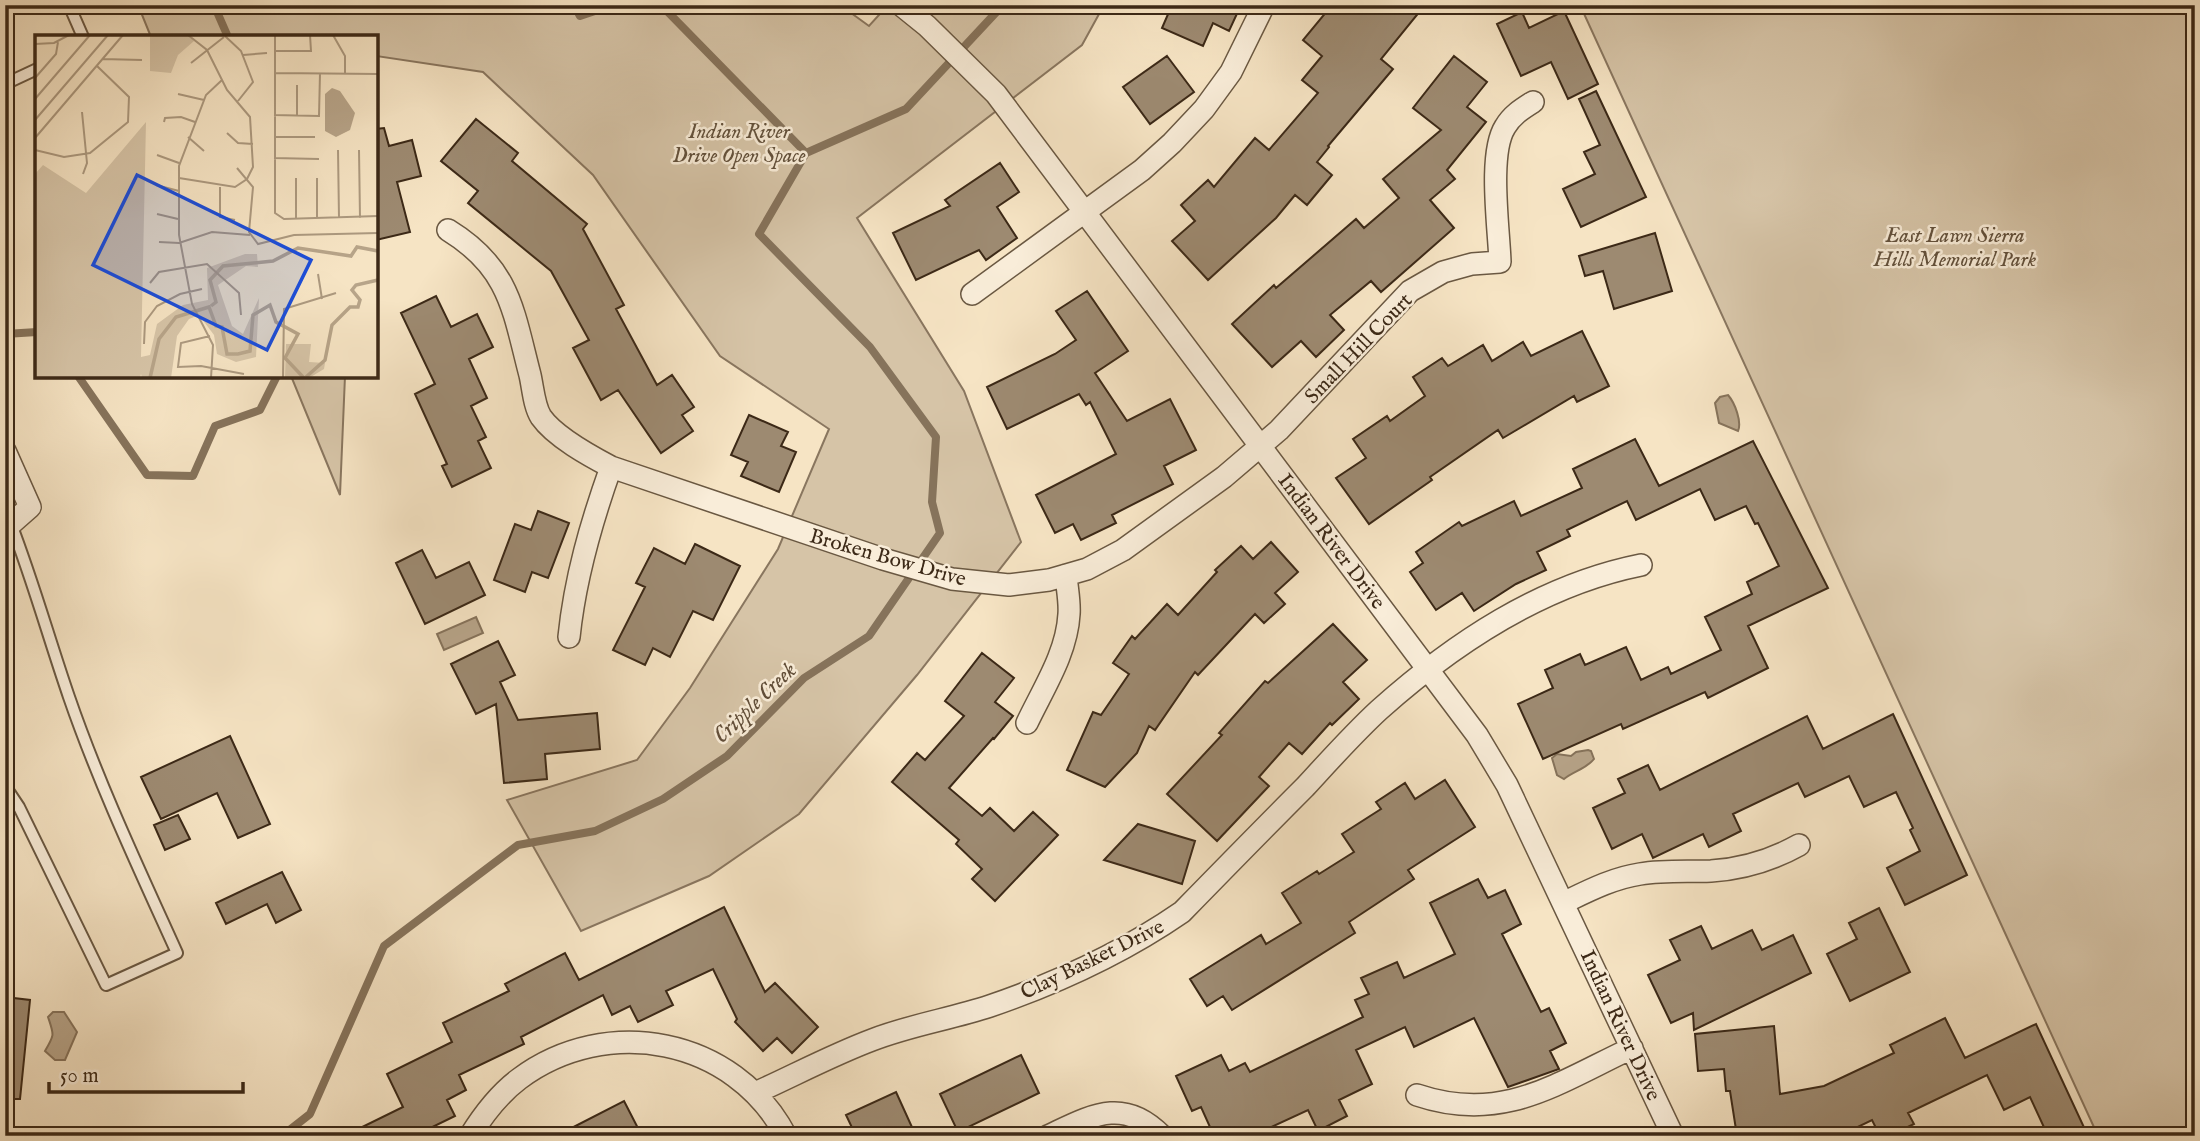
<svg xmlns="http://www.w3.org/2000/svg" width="2200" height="1141" viewBox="0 0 2200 1141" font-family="'IM FELL English',serif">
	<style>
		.green { fill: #d6c4a7; stroke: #89765f; stroke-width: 2 }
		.water { fill: #b7a489; stroke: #86735b; stroke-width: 2 }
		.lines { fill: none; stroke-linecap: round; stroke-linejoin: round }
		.stream { stroke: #86735b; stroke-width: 8 }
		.building { fill: #9d8a71; stroke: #3c2917; stroke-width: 2 }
		.lane-casing { stroke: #6a5842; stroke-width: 14 }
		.street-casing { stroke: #6a5842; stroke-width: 24 }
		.lane { stroke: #f9edd9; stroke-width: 10 }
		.street { stroke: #f9edd9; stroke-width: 21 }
		.labels { text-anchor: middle; stroke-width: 5; stroke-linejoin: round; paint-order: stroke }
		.park-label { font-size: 21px; font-style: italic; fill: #62503b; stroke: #f9edd9 }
		.street-label { font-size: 21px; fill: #3c2917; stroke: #f9edd9 }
		.water-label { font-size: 23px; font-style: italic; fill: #614e39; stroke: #f9edd9 }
		.inset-river { fill: none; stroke: #b7a489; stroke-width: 3.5 }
		.inset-road { fill: none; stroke: #ac997f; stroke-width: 2 }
		.view { fill: #1d4ed8; fill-opacity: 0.15; stroke: #1d4ed8; stroke-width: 3.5 }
		.inset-edge { fill: none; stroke: #3c2917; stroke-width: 3.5 }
	</style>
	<rect width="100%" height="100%" fill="#f6e4c4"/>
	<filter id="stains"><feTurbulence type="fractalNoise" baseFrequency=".00286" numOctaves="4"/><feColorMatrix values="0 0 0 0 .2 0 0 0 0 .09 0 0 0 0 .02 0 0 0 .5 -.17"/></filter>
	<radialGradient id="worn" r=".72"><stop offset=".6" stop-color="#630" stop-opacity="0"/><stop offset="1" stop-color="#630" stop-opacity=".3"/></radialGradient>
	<!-- green -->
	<path class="green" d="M138,5h702l29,21 19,-21h216l-22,40 -225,173 107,173 57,151 -104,133 -118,139 -90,62 -128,55 -74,-131 130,-40 53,-72 88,-139 51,-120 -109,-73 -127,-181 -110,-103 -107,-16v-19h-225z
		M1580,5h615v1131h-97z
		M291,376h54l-5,119z"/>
	<!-- water -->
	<path class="water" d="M1728,395c7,8 14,27 10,36l-19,-8 -4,-20 5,-6z
		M476,617l7,16 -39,17 -7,-16z
		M1588,750l3,1 3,8c-8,10 -20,12 -30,20l-7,-4 -5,-17 5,-4 14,2 5,-4z
		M53,1012h11l13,20 -12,28h-10l-10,-9c10,-17 9,-16 3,-34z"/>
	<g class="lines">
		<!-- stream -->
		<path class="stream" d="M214,5l14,32
			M574,5l6,11 33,-11
			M661,5l145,148 100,-44 97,-104
			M5,334l32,-2
			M78,376l69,99 46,1 22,-50 45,-16 17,-34
			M282,1136l28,-22 74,-168 134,-101 77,-14 68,-32 64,-43 77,-78 65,-42 71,-103 -8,-31 4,-65 -66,-90 -111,-113 47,-81"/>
	</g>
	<!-- building -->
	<path class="building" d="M1172,5h69l-12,26 -16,-8 -10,23 -41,-18z
		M1332,5h93l-44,54 12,10 -65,77 1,1 -12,15 15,13 -25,30 -12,-10 -19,23 -68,62 -36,-39 23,-20 -14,-16 27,-25 6,7 41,-49 14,12 49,-57 -16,-13 20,-24 -19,-16z
		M1564,11l34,73 -30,15 -17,-37 -30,14 -24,-52 25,-12 7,16z
		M1167,56l27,36 -44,32 -27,-37z
		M1454,56l33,26 -20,25 19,15 -39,48 8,9 -25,21 24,28 -73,64 -10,-11 -41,34 14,15 -28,27 -15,-16 -29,26 -40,-43 42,-39 2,3 80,-69 8,9 35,-30 -16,-19 58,-49 -28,-22z
		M1596,91l50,106 -65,30 -18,-38 32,-15 -11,-22 16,-7 -21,-46z
		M476,119l42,34 -6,8 75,63 -4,5 41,76 -8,4 41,76 15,-10 22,32 -12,8 11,16 -32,22 -43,-63 -17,10 -28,-52 16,-8 -38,-69 -83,-68 10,-12 -37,-30z
		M384,128l5,18 23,-6 9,36 -24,6 13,50 -34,8v-111z
		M1000,163l19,29 -22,15 20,31 -31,22 -7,-10 -63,30 -23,-47 57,-27 -5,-6z
		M1655,233l17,58 -58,18 -11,-38 -18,5 -6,-20z
		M1087,291l41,60 -33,22 32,48 43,-22 26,51 -32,16 9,18 -61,31 4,8 -35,17 -8,-16 -18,9 -19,-38 80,-41 -26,-52 -4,3 -7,-11 -72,35 -20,-42 68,-33 21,-14 -20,-29z
		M436,296l15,31 26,-13 16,33 -24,12 18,39 -16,8 15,31 -8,4 13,27 -39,19 -10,-21 5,-2 -32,-70 20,-10 -34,-71z
		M1582,331l27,55 -32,16 -3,-6 -71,42 -5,-8 -68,47 2,3 -63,44 -33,-46 30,-20 -13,-19 34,-23 3,5 35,-25 -12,-19 29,-19 6,8 35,-21 9,16 31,-19 8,14z
		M749,415l39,17 -7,14 15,6 -17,40 -38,-16 7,-14 -17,-7z
		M1635,439l24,47 94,-45 75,147 -80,38 20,42 -60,30 -3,-6 -82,37 -2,-5 -78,35 -25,-55 35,-16 -8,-18 35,-16 5,11 41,-18 15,33 27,-13 3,7 50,-24 -16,-33 47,-23 -5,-12 32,-16 -21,-43 -3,1 -9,-18 -31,14 -15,-31 -64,31 -9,-19 -60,29 3,6 -33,16 9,18 -30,14 -42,27 -12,-18 -26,17 -26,-38 13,-9 -7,-11 43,-30 3,4 52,-25 7,15 61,-28 -9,-19z
		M538,511l31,12 -21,55 -16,-6 -7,20 -31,-12 21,-56 16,6z
		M1271,542l27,30 -23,21 10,11 -21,19 -9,-9 -57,61 -3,-3 -40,58 -6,-4 -12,27 -32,34 -38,-17 26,-58 8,3 28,-41 -16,-11 19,-27 3,3 32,-35 11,11 39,-43 -2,-2 26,-24 12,13z
		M695,544l45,22 -27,54 -20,-9 -23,46 -17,-9 -8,17 -32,-15 32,-63 -9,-4 18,-35 31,16z
		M422,550l14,28 33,-16 16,33 -60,29 -29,-61z
		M1333,624l34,36 -24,22 16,17 -27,26 -2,-2 -28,31 -13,-11 -30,34 10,9 -52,55 -50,-47 55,-59 -3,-2 46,-52 3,2z
		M498,641l17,34 -15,7 18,38 79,-7 3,36 -55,5 2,25 -43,4 -8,-79 -20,10 -25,-50z
		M982,653l32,25 -19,24 18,14 -19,23 -1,-1 -44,50 33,28 8,-8 24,23 19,-19 25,23 -63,66 -23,-22 10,-10 -26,-25 3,-4 -67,-58 25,-29 8,7 39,-44 -19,-15z
		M1893,714l74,161 -62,30 -18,-37 33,-17 -10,-21 3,-2 -17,-36 -32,15 -15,-31 -44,21 -7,-14 -65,31 8,17 -32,16 -6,-13 -50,24 -11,-24 -30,15 -19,-41 32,-15 -7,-14 30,-14 12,25 147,-74 16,33z
		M230,736l40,88 -32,14 -21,-45 -56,26 -20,-42z
		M1445,780l30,47 -67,43 6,9 -65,43 6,11 -123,77 -9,-14 -16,10 -17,-27 71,-44 5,9 35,-21 -19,-30 35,-22 2,3 35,-22 -12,-18 39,-25 -5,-7 29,-19 10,16z
		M178,815l12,24 -25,11 -11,-25z
		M1138,824l57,17 -13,43 -78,-24z
		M282,872l19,38 -25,13 -9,-19 -41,20 -10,-21z
		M1478,879l10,19 17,-8 16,34 -19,10 39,78 8,-4 17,35 -16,8 9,18 -51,18 -34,-69 -60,29 -9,-20 -49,23 16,34 -33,16 8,16 -29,15 -10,-21 -56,26h-38l-13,-29 -9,4 -16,-35 45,-21 8,16 16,-8 5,9 113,-55 -8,-17 14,-6 -8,-16 36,-16 7,16 51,-24 -25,-51z
		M724,907l41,85 10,-9 43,44 -26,26 -15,-15 -14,13 -28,-29 2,-3 -24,-50 -47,22 7,14 -35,17 -8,-16 -18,9 -9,-20 -82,42 3,7 -65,31 7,15 -19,10 8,16 -41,20h-70l59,-29 -16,-33 65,-32 -9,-19 66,-32 -4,-7 60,-31 14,27z
		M1879,908l31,64 -60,29 -23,-47 30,-15 -8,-16z
		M1701,926l11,23 40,-19 10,20 31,-15 18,38 -117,57 -1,-17 -22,10 -23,-48 32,-15 -10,-20z
		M5,997l25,3 -10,99h-15z
		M1945,1018l20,40 71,-34 52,112h-40l-18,-39 -26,13 -17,-35 -79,38 6,11 -25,12h-9l-8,-16 -33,16h-102l-7,-45h-4l-2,-22 -26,2 -3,-37 79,-8 6,68 44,-8 70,-33 -4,-8z
		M1021,1055l18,38 -81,39 -18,-38z
		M896,1092l20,44h-60l-10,-21z
		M624,1101l18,35h-86z"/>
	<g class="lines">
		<!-- lane casing -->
		<g class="lane-casing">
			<path id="lane" d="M69,5l14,32
				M5,84l32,-15
				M5,786l14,21 87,178 71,-32c-38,-84 -78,-169 -108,-256 -20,-58 -36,-116 -58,-173"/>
		</g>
		<!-- street casing -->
		<g class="street-casing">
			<path id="street" d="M901,5l26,21 69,68 481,641 30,50 166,351
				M448,230c62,38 65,80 82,145 3,13 4,31 11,42 14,20 49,39 70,50l272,92 69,20 57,6 40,-5 38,-11 36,-19 101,-73 55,-47 131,-139 33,-19 29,-8 28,-2c-1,-33 -12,-108 5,-135 7,-12 17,-18 28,-25
				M972,294l170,-124 30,-27 32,-34 27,-37 33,-67
				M5,451l25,56 -25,22
				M569,637c6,-59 22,-114 42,-170
				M1027,723c16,-34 40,-70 42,-109 1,-12 -2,-26 -3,-39
				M1563,903c25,-12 50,-25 77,-29 24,-4 47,-2 71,-3 31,-2 61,-11 88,-26
				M755,1093c38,-17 77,-38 117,-53 38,-15 79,-21 118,-34 67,-23 134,-54 192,-94 41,-42 82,-84 123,-125 24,-26 48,-53 74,-77 75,-67 162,-125 262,-145
				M1417,1095c86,29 140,-12 215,-47
				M470,1136c13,-21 29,-42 49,-57 87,-65 215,-42 267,57
				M1048,1136c43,-20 75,-40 114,0"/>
		</g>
		<!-- lane -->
		<use href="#lane" class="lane"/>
		<!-- street -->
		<use href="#street" class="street"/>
	</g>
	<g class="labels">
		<!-- park labels -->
		<g class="park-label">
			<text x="739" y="138">Indian River<tspan x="739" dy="24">Drive Open Space</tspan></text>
			<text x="1955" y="242">East Lawn Sierra<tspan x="1955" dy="24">Hills Memorial Park</tspan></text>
		</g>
		<!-- street labels -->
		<g class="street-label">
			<text transform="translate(1358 348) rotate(-46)" y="7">Small Hill Court</text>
			<text transform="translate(1332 541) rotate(53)" y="7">Indian River Drive</text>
			<text transform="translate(888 557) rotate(16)" y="7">Broken Bow Drive</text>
			<text transform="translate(1092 959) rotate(-26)" y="7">Clay Basket Drive</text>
			<text transform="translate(1621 1025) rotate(65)" y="7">Indian River Drive</text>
		</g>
		<!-- water labels -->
		<g class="water-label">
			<text transform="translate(754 702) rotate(-44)" y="8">Cripple Creek</text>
		</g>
	</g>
	<!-- overview -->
	<g transform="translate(35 35)">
		<rect width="343" height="343" fill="#f6e4c4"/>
		<path d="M115,0h38l6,6 -16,14 -7,18 -21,-2zM111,87l-5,235 9,-2 7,-31 26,-19 25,-5 -1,-32 38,-14h12l1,13 -12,-1 -28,19 14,41 11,8 16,-36 -3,59 -20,5 -19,-8 -3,-19 -15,-20 -10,4 -12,17 -6,42h-29l-1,-4 -1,4h-105v-204l8,-9 43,28zM251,309h25l-2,18 16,1 -1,6 -15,9h-24z" fill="#d6c4a7"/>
		<path d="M297,53l8,3 15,22 -5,17 -14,7 -11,-6v-37z" fill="#b7a489"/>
		<path class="inset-river" d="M176,271l5,-4 -6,-22 13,-14 50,-5 25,-13 53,8 6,-9 21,4M271,342l19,-17 7,-35 18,-18h8l2,-7 -8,-10 4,-5 22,-5M115,343l9,-39 17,-22 33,-10 7,19 6,1 5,27h11l12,-3 3,-36 17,-10 6,17 22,12 -13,24 19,20"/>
		<path class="inset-road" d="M240,0v178l9,6 94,-3M298,0l12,21v17M190,1l16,15 12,31 -15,19M0,9l19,-1 15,-8M240,16h36l-1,-16M208,20l24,-2M67,24l40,1M156,28l33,-26M240,38l103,1M0,43l21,-24 2,-12M143,59l26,6M0,64l55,-64M47,77l5,51 -4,11M239,80l45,1 1,-43M262,80v-30M0,85l73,-85M129,87l1,-4 16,-1 14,5M192,98l11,10 15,1M153,102l16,14M239,102h41M0,103l88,-103M0,115l29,7 26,-4 38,-31 1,-25 -32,-31M303,115l1,68M324,115l1,68M122,120l22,8M239,123l45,1M202,133l16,19 -4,45 9,12 36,-9 84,-2M144,143l56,9 12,-8 6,-12 -3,-50 -23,-27 -20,-40 -19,-15M261,143v41M282,143v40M121,150l23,6M185,152v30l15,3M122,179l21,5M124,207l20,1 33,-11 38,3M283,239l4,25M115,248l9,-11 48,-8 32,29 2,22M175,301l-29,7 -3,24 23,-1 43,8M109,309l1,-22 12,-16 23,-12 22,-5M176,343l2,-33 -21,-41 -13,-69v-69l27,-71 16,-15M248,343l1,-69 52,-16"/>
		<path class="view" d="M102,140l174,85 -44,90 -174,-85z"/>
		<rect width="343" height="343" class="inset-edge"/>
	</g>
	<!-- margin -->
	<rect width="2200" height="1141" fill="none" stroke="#f6e4c4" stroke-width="28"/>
	<rect x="7" y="7" width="2186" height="1127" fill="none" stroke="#3c2917" stroke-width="3.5"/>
	<rect x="14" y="14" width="2172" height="1113" fill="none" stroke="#3c2917" stroke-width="2"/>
	<!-- scale -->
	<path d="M49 1082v10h194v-10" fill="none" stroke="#3c2917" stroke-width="3.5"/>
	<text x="60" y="1082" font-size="21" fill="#3c2917" stroke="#f9edd9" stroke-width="5" paint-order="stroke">50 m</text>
	<rect width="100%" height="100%" filter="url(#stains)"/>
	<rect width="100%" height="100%" fill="url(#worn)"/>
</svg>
